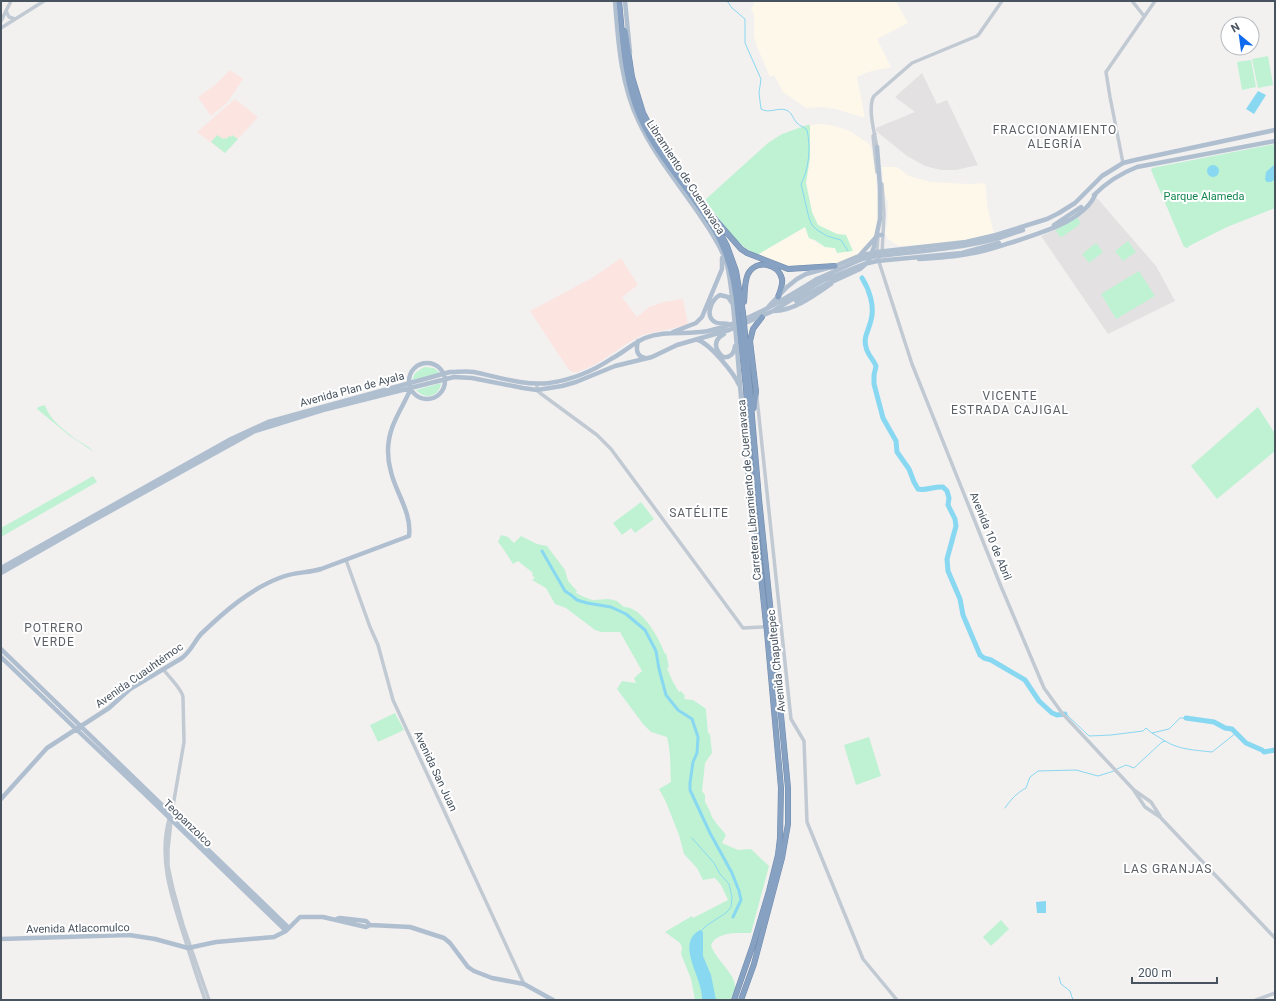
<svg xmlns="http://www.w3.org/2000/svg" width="1276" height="1001" viewBox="0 0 1276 1001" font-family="Roboto,sans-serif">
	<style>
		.commercial { fill: #fdf8ea }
		.education { fill: #e4e1e2 }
		.medical { fill: #fce4e1 }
		.green { fill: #bef2d3 }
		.water { fill: #89d8f1 }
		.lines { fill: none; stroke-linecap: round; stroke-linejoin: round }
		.stream { stroke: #89d8f1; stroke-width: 1 }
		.canal { stroke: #89d8f1; stroke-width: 3 }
		.river { stroke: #89d8f1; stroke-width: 5 }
		.minor-tunnel { stroke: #c8c9cc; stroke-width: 3.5; stroke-dasharray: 3.5 2; stroke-linecap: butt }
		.highway-casing { stroke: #718cad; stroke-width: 6 }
		.minor { stroke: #c1cad3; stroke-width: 3.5 }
		.major { stroke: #afbfd0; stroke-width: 4.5 }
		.highway { stroke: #86a1c1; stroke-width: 5 }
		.highway-bridge-casing { stroke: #718cad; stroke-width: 6; stroke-linecap: butt }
		.major-bridge { stroke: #afbfd0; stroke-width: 4.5 }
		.highway-bridge { stroke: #86a1c1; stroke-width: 5 }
		.labels { text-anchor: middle; stroke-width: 4; stroke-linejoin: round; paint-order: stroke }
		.street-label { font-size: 11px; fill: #47535f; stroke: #fff }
		.park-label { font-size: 11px; fill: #138650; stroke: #fff }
		.neighbourhood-label { font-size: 12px; letter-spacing: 1px; fill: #5c6066; stroke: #fff }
	</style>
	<rect width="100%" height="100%" fill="#f3f0f0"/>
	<!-- commercial -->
	<path class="commercial" d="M755,1h141l12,22 -31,16 14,28 -23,5 -11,5 8,41 -29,-9 -14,-2 -16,1 -23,-16 -9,-17 -4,2 -14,-33 -2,-8v-22l-3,-4z
		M822,124l13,2 15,5 18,12 3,4 5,30 2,27 -1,31 -13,17 -21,11 -50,7 -36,-15 48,-28 4,11 16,9 10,1 11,-13 -9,-1 -19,-9 -6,-13 -6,-29 4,-25v-33z
		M882,167h15l12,9 21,6 39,2 16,-1 3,27 6,24 -32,9 -61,3 -6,-2 -7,-5 -3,-5 2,-8 1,-23 -4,-11z"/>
	<!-- education -->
	<path class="education" d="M922,73l15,31 10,-4 31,65 -22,5h-15l-16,-4 -18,-10 -31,-25v-3l39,-16 -20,-15z
		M1097,198l59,68 19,35 -67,33 -67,-98 26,-12 14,-10z"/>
	<!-- medical -->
	<path class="medical" d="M230,70l13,9 -16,24 -16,13 -13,-19 17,-12z
		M235,99l23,18 -33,36 -28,-21z
		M621,258l17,27 -16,12 15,20 12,-10 15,-5 19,-3 5,26 -46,10 -16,9 -28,19 -20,9h-5l-4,-2 -39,-59 62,-33z"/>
	<!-- green -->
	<path class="green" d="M1268,56l5,29 -15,3 -6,-29z
		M1251,60l5,27 -14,3 -5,-28z
		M807,125h3v33l-4,25 6,29 6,13 19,9 9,1 7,16 -16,2 -2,-5 -10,-1 -10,-7 -6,-2 -4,-11 -48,28c-23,-11 -37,-36 -52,-55l63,-57 14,-9z
		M217,135l6,4 1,-1 2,1 3,-3 2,1 1,-2 6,4 -13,14 -14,-11z
		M1275,144v64l-48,19 -38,19 -1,2 -4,-1 -33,-77 1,-2z
		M1077,217l3,5 -1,3 -17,12 -3,-1 -2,-4 -2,-2z
		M1128,241l8,11 -13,9 -8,-10z
		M1096,243l7,9 -14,11 -7,-9z
		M1139,271l16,25 -39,23 -15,-25z
		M424,367l10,1 6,5 -28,7 3,-7z
		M441,383c-1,14 -17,17 -25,7z
		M45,405c4,14 18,24 29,33 7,5 15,8 20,14l-24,-16 -33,-27 1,-2z
		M1258,407l16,25 1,19 -58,48 -26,-33z
		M93,476l4,6 -96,55v-9z
		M641,502l13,17 -19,14 -4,-5 -9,7 -9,-12z
		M501,535l7,2 6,6 7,-7 16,8 10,2 18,24 3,11 9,10 -1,2 8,4 8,3 17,-1 8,2 7,6c18,-1 36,33 41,47l1,-1 3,14 -2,1 5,12 7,12 2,-1 4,5 -1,3 9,1 12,8 1,2 2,23 2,1 2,19 -7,10 -3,28 3,4v7c3,5 5,9 7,15 2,4 11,14 14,18l-4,8 16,7 13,-1 18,17 -18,67c-13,0 -34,-2 -40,12 3,13 26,30 24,43 -1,4 -4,9 -5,12h-35l-4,-21 -10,-25 1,-7 -2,-4 -15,-11 27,-16 1,2 35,-18 -7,-15 -6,-7 -12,2 -6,-12 -13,-14 -5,-19 -13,-33 -7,-13 12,-7c-1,-15 0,-30 -4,-45l-16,-5 -8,-8 -26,-35 5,-8 14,2 -2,-5 8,-7 -22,-39h-19l-6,-2 -29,-22 -11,-4 -9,-16 -14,-8 3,-2 -3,-3 1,-2 -15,-12 -5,3 -11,-17 -4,-5z
		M395,713l9,17 -26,12 -8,-17z
		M869,737l12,39 -25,9 -12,-40z
		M1001,920l8,9 -18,17 -8,-9z"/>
	<!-- water -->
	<path class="water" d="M1258,91l8,4 -12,19 -8,-5z
		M1275,164l-1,16 -3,2h-4l-2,-2 1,-8z
		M1207 171a6 6 0 1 1 12 0a6 6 0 1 1-12 0Z
		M1046,901v12h-9l-1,-11z
		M700,930l3,2v24l8,19 5,25h-14c2,-21 -28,-56 -2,-70z"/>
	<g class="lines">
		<!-- stream -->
		<path class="stream" d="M727,1l5,7 13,11v24l16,36 -2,14 2,16c8,5 17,-2 25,1 6,2 7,9 11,13 3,3 7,4 10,7 4,17 2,39 -6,54l8,34 3,7 5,5 10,6 14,4 7,11
			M1065,714l2,1 22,21 22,-1 32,-4 3,-3 6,5 17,-4 11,-11h6
			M1152,733l13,8
			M1117,769l9,-4 8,3 28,-26 3,-1c15,9 30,9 47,11l24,-19
			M1005,808c6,-9 12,-15 21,-20l4,-11 8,-6 38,-1 22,6 16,-5
			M692,838l22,25 6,11 9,10 3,13 -1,10 -4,5 -21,14 -5,5
			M1059,977l2,7 9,7 3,9"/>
		<!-- canal -->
		<path class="canal" d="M542,551l23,40 6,4 6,5 10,3 24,4 15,7 19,16 11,21 3,18 7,26 12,15 14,9 6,18 -1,16 -4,9 -3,21v7l20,43 22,40 7,18 2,9 -8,17"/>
		<!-- river -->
		<path class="river" d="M862,278c7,11 13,28 9,42 -2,10 -8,17 -5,27 1,7 7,12 10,19l-2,9v9l9,34 13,23 1,11 12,17 5,13 4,7c8,2 16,-3 25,-2l4,4 2,7 -1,7 7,14 1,7 -9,33 1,12 12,28 3,16 17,40 4,3 7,2 34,20 14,21 13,12 5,2 8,-1
			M1186,718l28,4 11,6 7,1 14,14 16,7 2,2 11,-2"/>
		<!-- minor-tunnel -->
		<path class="minor-tunnel" d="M771,626l8,-1"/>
		<!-- highway casing -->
		<g class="highway-casing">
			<path id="highway" d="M619,1c4,39 5,79 21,116 19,44 55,77 78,119 13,25 18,51 20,79
				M625,31l7,46 11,36 19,36 47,63 18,34 9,25 7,42
				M713,217l28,32 6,4 41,16 47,-3
				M744,302c1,-9 0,-20 4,-28 8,-15 30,-11 34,5 1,6 -2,13 -4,18
				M745,334l14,165 13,125
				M740,335l6,53 5,92 15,144
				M754,408l2,-17 -6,-50 3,-12 9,-12
				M734,1000l19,-55 16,-54 9,-36 2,-17 1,-50 -14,-156
				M741,1000l13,-36 28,-106 6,-34v-36l-15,-156"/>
		</g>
		<!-- minor -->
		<path class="minor" d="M1132,1l12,15
			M6,11l3,6 6,2
			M1,21l10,-20
			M1,28l43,-27
			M875,134l-2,2 4,36
			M877,148c-2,-13 -10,-41 -3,-52l38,-33 65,-27 2,-2 23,-33
			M1123,163l-13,-66 -4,-25 49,-71
			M882,184l2,30 -2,40
			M878,236l-1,16 2,10 33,102 88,220 44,104 18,25 71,76 12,18 15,10 115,121
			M537,384v6l3,3 57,42 14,14 132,179 19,-1
			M757,398l34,321 13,22 3,81 56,137 34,41
			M346,560l24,67 8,18 15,55 131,284
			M163,669c6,8 19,20 20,28l1,45 -12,70 -4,37v17l5,23 10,36 26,75
			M1134,790l17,12 9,14
			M170,816c-13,41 2,83 15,123 6,20 13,41 20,61
			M1256,1000l19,-7"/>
		<!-- major -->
		<path class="major" d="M615,1c3,41 6,84 24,121 15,32 38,60 58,89 11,16 22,32 29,50 5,18 6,36 8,54
			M625,1l5,52
			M877,147l1,13
			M1102,176l21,-13 12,-3 140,-30
			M1094,195c13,-13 25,-21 43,-28l138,-26
			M1054,225l27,-18
			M999,238l24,-8
			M860,255l18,-20h4
			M862,259l15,-3
			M919,259c17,-1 33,-2 49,-5 17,-2 32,-8 48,-13 26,-9 69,-20 80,-48
			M769,306l18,-19 10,-8 9,-5 29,-8 24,-10 18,-4 89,-10 30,-7 51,-16 12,-6 16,-10 28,-28
			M775,311c20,-1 40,-16 56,-27
			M728,324c-4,-1 -10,0 -13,-2 -11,-6 -3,-23 5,-27l8,2 4,6
			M673,332l23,-9 6,-6 20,-48v-11
			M724,334c-11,6 -10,15 -1,23 7,1 11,-3 12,-11
			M736,336l14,171 3,10
			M698,340c12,4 36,33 41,45
			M638,341c-2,8 -2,15 7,17
			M409 381a18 18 0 1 1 36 0a18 18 0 1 1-36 0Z
			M1,568l230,-129 37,-17 182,-50c8,0 16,-1 24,0 24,5 50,14 75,11 21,-3 44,-12 62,-24 12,-6 22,-16 34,-21 20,-8 42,-3 63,-7 40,-9 75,-31 109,-52
			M1,573l84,-48 170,-94 68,-21 131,-33 18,1 51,10 14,2 25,-4 14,-4 39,-16 37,-9 25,-12 52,-15 44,-19 47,-29
			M1,649l288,279
			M1,657l75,72 70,66 140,136
			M1,799l46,-51 62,-40 21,-19 52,-31c9,-7 12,-16 19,-24 23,-22 50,-46 81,-57 12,-5 26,-4 39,-8l88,-33c3,-23 -13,-43 -18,-64 -2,-7 -3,-14 -3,-21 0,-26 14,-41 23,-63
			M337,919l3,-1 26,3 4,4
			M1,939l128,-4 26,4 33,9 28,-6 58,-5 12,-6 14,-14h23l43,10 4,-2 40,2 34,11 6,5 18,24 6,4 18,7 32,6 29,16"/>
		<!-- highway -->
		<use href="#highway" class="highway"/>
		<!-- highway-bridge casing -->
		<g class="highway-bridge-casing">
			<path id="highway-bridge" d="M743,313l2,21
				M738,315l2,20
				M766,624l1,8
				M772,624l1,8"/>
		</g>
		<!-- major-bridge -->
		<path class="major-bridge" d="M877,256c41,-5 82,-7 122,-18
			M817,279l45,-20
			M820,282l44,-18 13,-3 85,-8 37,-10
			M796,301l27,-15 37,-17 8,-7 6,-15 6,-28v-32l-2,-27
			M734,316l2,20"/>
		<!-- highway-bridge -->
		<use href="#highway-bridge" class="highway-bridge"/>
	</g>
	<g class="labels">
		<!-- street labels -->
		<g class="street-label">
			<text transform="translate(686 177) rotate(57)" y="4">Libramiento de Cuernavaca</text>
			<text transform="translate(352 389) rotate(-15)" y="4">Avenida Plan de Ayala</text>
			<text transform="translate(749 490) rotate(-95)" y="4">Carretera Libramiento de Cuernavaca</text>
			<text transform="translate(991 536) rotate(68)" y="4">Avenida 10 de Abril</text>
			<text transform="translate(776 661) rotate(-96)" y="4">Avenida Chapultepec</text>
			<text transform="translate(139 675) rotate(-35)" y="4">Avenida Cuauhtémoc</text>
			<text transform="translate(436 771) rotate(65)" y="4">Avenida San Juan</text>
			<text transform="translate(188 823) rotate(44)" y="4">Teopanzolco</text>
			<text transform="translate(78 928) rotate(-1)" y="4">Avenida Atlacomulco</text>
		</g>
		<!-- park labels -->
		<g class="park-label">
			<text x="1204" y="200">Parque Alameda</text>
		</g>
		<!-- neighbourhood labels -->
		<g class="neighbourhood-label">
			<text x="1055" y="134">FRACCIONAMIENTO<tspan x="1055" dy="14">ALEGRÍA</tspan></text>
			<text x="1010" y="400">VICENTE<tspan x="1010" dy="14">ESTRADA CAJIGAL</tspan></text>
			<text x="699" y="517">SATÉLITE</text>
			<text x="54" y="632">POTRERO<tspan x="54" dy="14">VERDE</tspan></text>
			<text x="1168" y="873">LAS GRANJAS</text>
		</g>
	</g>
	<!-- border -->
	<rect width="1276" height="1001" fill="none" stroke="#47535f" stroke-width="4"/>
	<!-- north arrow -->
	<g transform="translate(1240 36) rotate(331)"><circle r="19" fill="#ffffff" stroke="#b5babf"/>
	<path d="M0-3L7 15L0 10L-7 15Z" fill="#106aed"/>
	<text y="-6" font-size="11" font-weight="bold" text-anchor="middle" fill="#47535f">N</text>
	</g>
	<!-- scale -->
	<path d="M1132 977v6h85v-6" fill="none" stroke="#47535f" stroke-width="2"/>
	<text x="1138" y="977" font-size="12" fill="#47535f" stroke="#ffffff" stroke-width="3" paint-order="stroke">200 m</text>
</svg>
